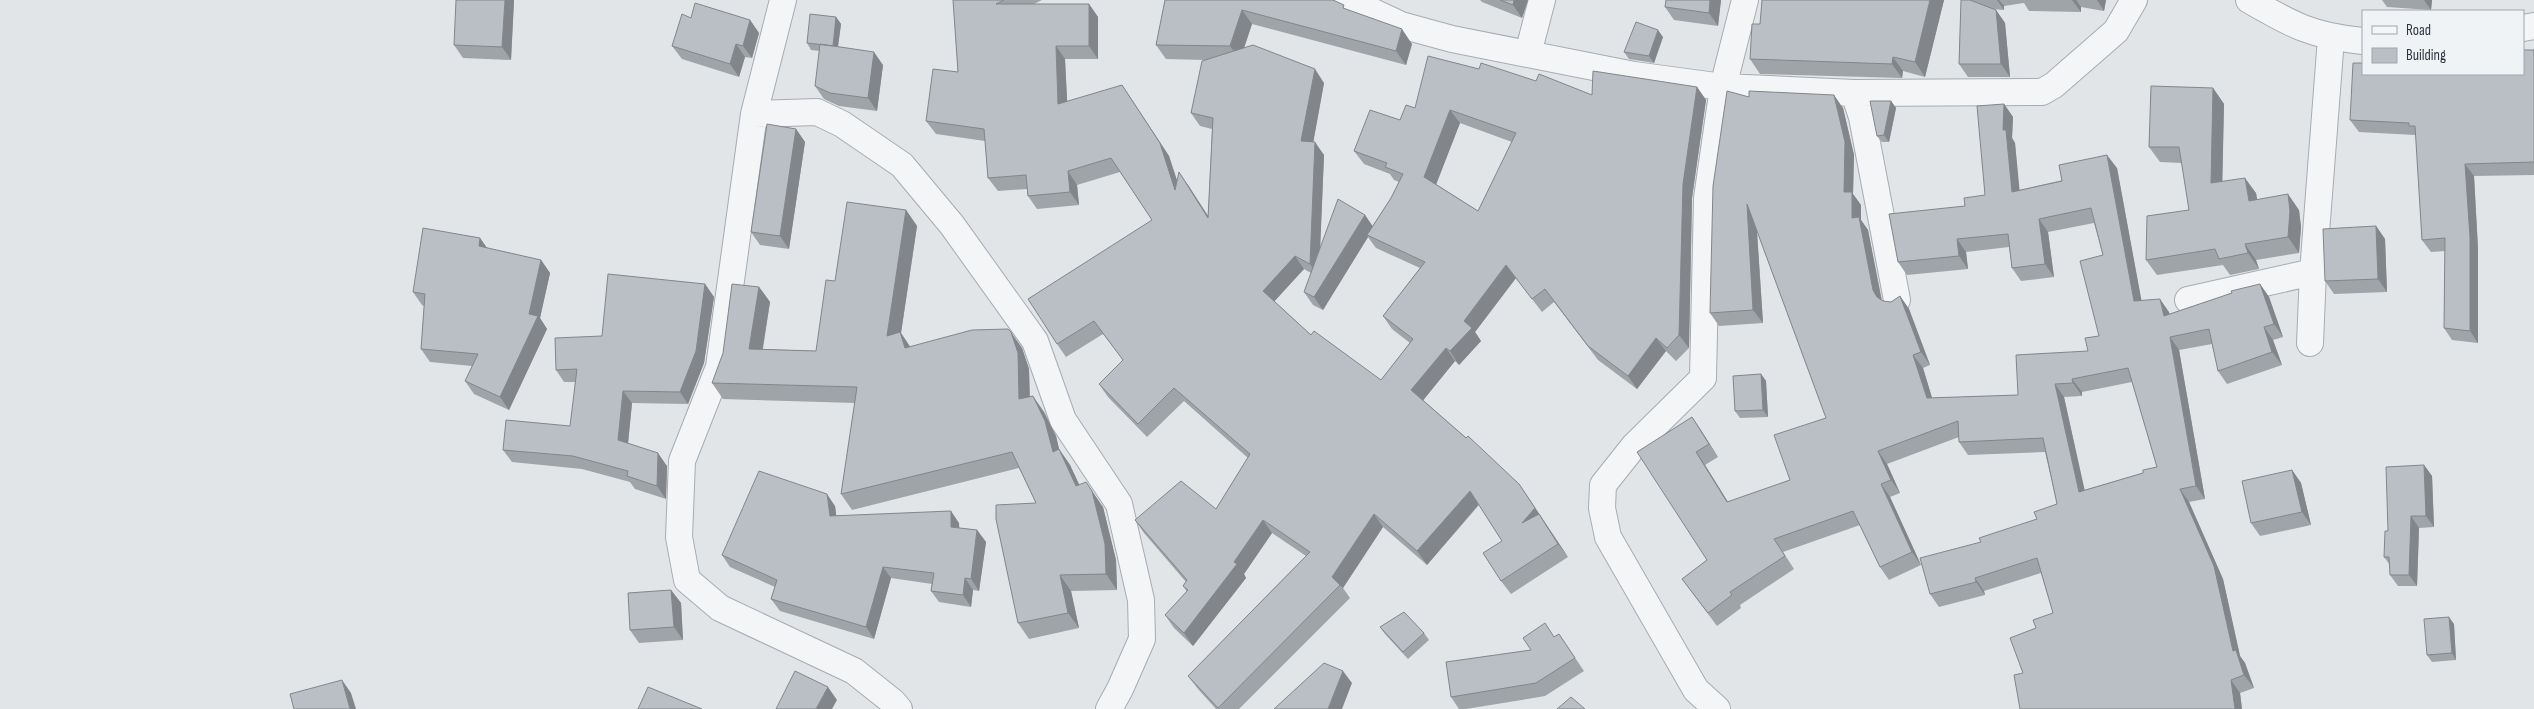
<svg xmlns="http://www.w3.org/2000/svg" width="2534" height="709" viewBox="0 0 2534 709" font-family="'Sofia Sans Condensed',sans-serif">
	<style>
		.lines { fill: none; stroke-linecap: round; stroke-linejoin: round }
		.minor-casing { stroke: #a7acb2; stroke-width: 28 }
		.minor { stroke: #f3f5f7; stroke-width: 26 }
		.wall { fill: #9fa4a9; fill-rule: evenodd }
		.shaded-wall { fill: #82868a }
		.building { fill: #b9bfc5; stroke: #82868a; fill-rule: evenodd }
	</style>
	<rect width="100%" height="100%" fill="#e1e5e8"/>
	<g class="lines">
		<!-- minor casing -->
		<g class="minor-casing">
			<path id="minor" d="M783,0l-29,114 -35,253 -37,94 -3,76 8,43 33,28 134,63 39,31 6,7
				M1348,0l53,25 51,14 182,36 89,12 131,6 188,-1 12,-7 62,-54 18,-31
				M2249,0c43,25 63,36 114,41
				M2523,28l11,-2
				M1531,42l11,-42
				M1854,93l8,24 35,183
				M754,114l63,-2 25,12 60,41 50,60 83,116 28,79 56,84 22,96 1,39 -22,50 -11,20
				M2188,300l125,-28
				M2310,343l3,-71 18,-234
				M1717,709l-21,-19 -88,-153 -6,-29 1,-23 31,-39 69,-68 4,-180 16,-111 22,-87"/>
		</g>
		<!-- minor -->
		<use href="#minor" class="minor"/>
	</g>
	<!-- wall -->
	<path class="wall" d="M514,0l-3,60 -48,-2 -9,-13z
		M953,0h89l-8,4h55l9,13v42h-33l2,43 55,-17 47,71 8,24 11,5 20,32 4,-88 -12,-3 -9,-13 14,-53 -39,-1 -10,-14 9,-45 182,10 65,34 -6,21 -154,-41 -8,24 80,35 -11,59 11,13 -4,92 45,-32 7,12 19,-29 8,-16 -5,-2 -4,-6 -26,-10 -10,-13 46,-31 15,-12 64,-39 57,12 56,14 105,-8 9,13 -14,98 -3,150 -13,13 -10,-10 -29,38 -39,-29 -44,-58 -12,10 -26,-34 -41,54 6,9 -22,24 -4,-4 -32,39 96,84 49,73 -57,37 -10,-13 1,-40 -23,-36 -52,60 -44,-38 -40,61 7,10 -111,111h-23l-18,-20 -10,-13 118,-120 -34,-23 -28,41 2,4 -53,68 -19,-18 -9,-13 22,-23 -4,-6 3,-4 -42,-49 -9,-13 81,-11 32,-51 -64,-57 -37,36 -39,-40 -9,-13 24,-24 -20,-26 -37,23 -9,-13 95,-124 -32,-48 -43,13 2,20 -42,4 -9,-13 -1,-7 -29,2 -10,-13 -3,-37 -49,-7 -10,-13 32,-49zM1460,123l52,19 -34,69 -42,-27zM1368,237l8,11 44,20 -37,48 9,13 18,14 -29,37 -70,-45 -37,-34 30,-32 7,4 -7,19 9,13 10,5z
		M1480,0h48l-6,18 -40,-16z
		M1666,0h55l-3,26 -44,-6 -9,-13z
		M1762,0h182l-19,77 -22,-6 -1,7 -142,-4 -10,-15 10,-35z
		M1961,0h145l-2,11 -23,-4v5l-52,-1 -5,-8 -20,3v4l-11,-1 3,1 9,13 5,54h-42l-9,-13z
		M2382,0h50l-1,10 -44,-3z
		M836,17l5,7 -3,23 45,18 -6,46 -38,-5 -15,-7 -9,-13 5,-35 -9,-1 -4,-7z
		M691,18l59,2 9,13 -7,25 -7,-1 -6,20 -57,-18 -10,-13z
		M1663,37l-9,26 -25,-4 -5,-7z
		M2534,50v125l-60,1 4,73v94l-26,-3 -8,-12 1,-77 -14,1 -9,-12 -6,-104 -1,-1 -56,-3 -9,-12 13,-46h119z
		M2213,88l11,16 -2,77 34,12 1,6 42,11 2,17 -2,26 -43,7 3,9 -29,6 -7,-10 -66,10 -11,-15 43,-50 -7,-47 -22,-1 -11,-15z
		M1749,97l94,11 11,47 -1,39 8,11v15l7,10 14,70 1,1 8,1 9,-6 9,13 21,56 -7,3 9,30 86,-3 70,-44 11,-15 4,-81 -9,-32 -46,9 6,45 -33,4 -9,-13 -3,-21 -43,5 2,17 -61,6 -9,-13 67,-56 20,-11 19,-91 9,13 -1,21 3,5 4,47 98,-22 24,132 28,12v2l91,-30 9,13 14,40 -10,3 9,25 -55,19 -9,-13 -6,-27 -33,6 26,149 -16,3 34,77 17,77 5,7 9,25 -14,5 2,16h-222l3,-36 13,-45 17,-15 -12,-40 -57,18 1,4 -46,12 -9,-13 51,-52 56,-23 20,-15 -12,-52 -77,3 -9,-13v-5l-72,27 13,29 -10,4 31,68 -32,15 -9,-13 -20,-42 -77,27 11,17 -54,36 1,3 -24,18 -35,-47 25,-19 -15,-143 26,40 -13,8 23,37 62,-22 36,-62 -69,-187 6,92 -44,3 -9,-13zM2132,382l25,85 -14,6 -59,17 -20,-93 18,-1v-4z
		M1891,101l5,7 -7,34h-7l-5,-6z
		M796,129l9,13 -16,107 -29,-4 -9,-13z
		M906,210l11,16 -16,107 9,14 112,1 7,21 1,28 14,15 12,24 3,13 11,16 9,20 24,22 13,53 1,30 -46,1 8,37 -50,11 -11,-16 18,-120 -17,-35 -167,42 -11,-16 14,-91 -132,-4 -11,-16 47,-96 11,15 -7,47 53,2z
		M2376,226l9,13 2,53 -53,2 -9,-13z
		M480,238l7,10 54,12 9,13 -10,45 7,11 -38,81 -35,-16 -9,-13 7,-15 -42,-4 -9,-13 3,-43 -2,-1 -9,-13z
		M705,284l9,13 -10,66 -16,41 -56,-1 -4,41 39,22 -1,33 -31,-10 -5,-7 -48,-13 -70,-7 -9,-12 67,-24 6,-44h-12l-8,-12 46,-34z
		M1761,374l5,7 2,36 -28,1 -5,-7z
		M2424,465l8,11 2,51 -15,1 -2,58h-19l-8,-11v-10l-6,-8 4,-26z
		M2292,470l9,13 10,42 -51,11 -9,-13z
		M835,506l1,10 123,7v5l18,2 9,12 -7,49 -6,-1 -2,17 -32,-5 -8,-11 1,-7 -41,-6 -17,61 -94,-28 -9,-12 4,-12 -45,-20 -8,-12z
		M671,590l10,13 2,37 -44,3 -9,-13z
		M2454,624l2,36 -24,2 -5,-7z
		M1380,627l44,6 5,7 -21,19 -23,-25z
		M1559,634l25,37 -39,25 -79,13h-7l-8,-12z"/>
	<!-- shaded-wall -->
	<path class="shaded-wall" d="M505,0h9l-3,60 -9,-13z
		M1514,0h14l-6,18 -9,-13z
		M1710,0h11l-3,26 -9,-13z
		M1930,0h14l-19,77 -10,-15z
		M1997,0h2l5,6v4z
		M2072,0h4l5,7v5z
		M2097,0h9l-2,11z
		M2424,0h8l-1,10z
		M1089,4l9,13v42l-9,-13z
		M1242,10l10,14 -12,36 -10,-14z
		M1996,10l9,13 5,54 -9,-13z
		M836,17l5,7 -4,29 -5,-6z
		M750,20l9,13 -7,25 -9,-12z
		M1402,29l10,15 -6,21 -10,-14z
		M1658,30l5,7 -9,26 -5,-7z
		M736,44l9,13 -6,20 -9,-13z
		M1056,46l9,13 3,59 -10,-14z
		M874,52l9,13 -6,46 -9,-13z
		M1893,57l10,14 -1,7 -10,-14z
		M1315,69l9,14 -13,72 -10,-14z
		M1122,85l47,71 15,47 -9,-13z
		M1697,87l9,13 -14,98 -3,150 -10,-13 4,-151z
		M2213,88l11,16 -2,95 -11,-16z
		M1834,95l9,13 11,47 -1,39 8,11v15l7,10 14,73 -5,-6 -4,-7 -29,-98z
		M1891,101l5,7 -7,34 -5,-7z
		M2004,104l9,13 -1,21 3,5 6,62 -9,-13 -9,-62z
		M1450,110l10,13 -26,67 -10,-13z
		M796,129l9,13 -16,107 -9,-13z
		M1315,142l9,13 -5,122 -9,-13z
		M2107,155l10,13 27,146 -10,-13z
		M2465,164l9,12 4,73v94l-8,-12z
		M1068,171l9,14 2,20 -9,-13z
		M1179,172l9,13 30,46 -10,-13z
		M2245,178l11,15 4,23 -11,-15z
		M2288,194l11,16 2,17 -2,26 -11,-16z
		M1747,204l9,13 7,106 -10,-13z
		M906,210l11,16 -16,107 10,15 5,16 -29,-28z
		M1365,215l9,13 -7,7 1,2 -45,73 -9,-13z
		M2039,219l9,13 6,45 -9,-13z
		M2376,226l9,13 2,53 -9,-13z
		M480,238l9,13 -10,-5z
		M1957,239l9,13 2,17 -9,-13z
		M2245,244l11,16 3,9 -11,-16z
		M1295,256l9,13 -32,35 -9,-13z
		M541,260l9,13 -10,45 7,11 -38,81 -9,-13 29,-83z
		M1506,265l10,13 -41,54 6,9 -22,24 -9,-14 14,-30z
		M705,284l9,13 -10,66 -16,41 -8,-12z
		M2260,284l9,13 14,40 -9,-13z
		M759,287l11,15 -10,62 -11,-15z
		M1900,296l9,13 21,56 -9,-13z
		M2160,299l9,13 4,17 -9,-13z
		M2264,327l9,13 9,25 -10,-13z
		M1011,332l11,16 7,21 1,46 -11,-16z
		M2170,337l9,13 26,149 -9,-13z
		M1656,338l10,13 -29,38 -9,-13z
		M1446,348l9,13 -34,42 -10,-13z
		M1913,355l10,13 13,43 -9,-13z
		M1761,374l5,7 2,36 -5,-7z
		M2072,379l10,13v4l-9,-13z
		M2055,384l9,13 24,108 -9,-13z
		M623,391l9,12 -5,50 -9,-13z
		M1033,396l11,16 12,24 3,13 11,16 17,36 -34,-49z
		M1692,417l9,13 17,27 -9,-13z
		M1878,451l9,13 13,29 -9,-13z
		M1696,452l9,13 31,50 -9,-13z
		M658,453l9,13 -1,33 -9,-13z
		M2424,465l8,11 2,51 -8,-11z
		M2292,470l9,13 10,42 -9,-13z
		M1086,482l17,25 13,53 1,30 -11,-16z
		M1519,484l9,13 40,60 -10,-13 -36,-21z
		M1881,484l9,13 31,68 -9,-13z
		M2180,489l9,13 34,77 17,77 5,7 9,25 -10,-13 -11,-24z
		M1470,491l9,13 -52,61 -10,-14z
		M827,494l8,12 3,22 -8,-12z
		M951,511l8,12 1,15 -9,-11z
		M1374,514l9,13 -40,61 -11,-11z
		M2411,516l8,12 -2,58 -8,-11z
		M1263,520l9,13 -28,41 2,4 -53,68 -9,-13z
		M977,530l9,12 -7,49 -8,-12z
		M883,567l8,11 -17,61 -8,-12z
		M1060,575l11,16 8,37 -11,-15z
		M965,578l8,12 -2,17 -8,-12z
		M1975,578l9,13 1,4 -9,-13z
		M671,590l10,13 2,37 -9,-13z
		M2449,617l5,7 2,36 -4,-7z
		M1343,671l9,12 -10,26h-14z
		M342,680l9,13 5,16h-6z
		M2231,680l9,13 2,16h-7z
		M828,687l9,13 -5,9h-16z"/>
	<!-- building -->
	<path class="building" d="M456,0h49l-3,47 -48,-2z
		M953,0h51l-8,4h93v42h-33l2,58 64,-19 38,58 15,47 4,-18 29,46 5,-100 -22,-5 11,-52 51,-16 62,24 -14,72 14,1 -5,122 -15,-8 -32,35 48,44 3,-4 67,49 32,-41 -30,-23 42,-54 -58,-27 24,-37 12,-24 -18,-7 2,-4 -33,-12 16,-41 30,10 6,-15 9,3 13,-52 51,13 2,-6 55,18 3,-7 53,21 1,-24 104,16 -14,97 -4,151 -12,13 -11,-10 -28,38 -40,-30 -43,-57 -13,10 -26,-34 -42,56 8,7 -22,23 -4,-3 -35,42 55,48 2,-2 51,48 16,24 -13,15 17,-9 19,30 -57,37 -18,-28 19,-12 -32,-50 -53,60 -43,-37 -42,63 8,8 -122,123 -30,-32 122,-124 -47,-32 -29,42 3,2 -53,69 -19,-18 23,-25 -5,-4 4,-6 -52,-60 46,-39 35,28 34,-55 -76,-66 -36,36 -39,-40 24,-24 -29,-39 -37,23 -29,-45 124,-79 -41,-62 -43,13 2,21 -42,4 -2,-21 -38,3 -4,-49 -58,-8 7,-52 25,3zM1450,110l66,23 -38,78 -54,-34z
		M1165,0h168l11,5 -1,3 59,21 -6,22 -154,-41 -12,36 -74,-1z
		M1500,0h14l-1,5z
		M1666,0h44l-1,13 -44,-6z
		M1762,0h168l-15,62 -22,-5 -1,7 -142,-5 2,-35h8z
		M1961,0h9l26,10 5,54h-42z
		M695,3l55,17 -7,26 -7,-2 -6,20 -58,-18 10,-32 9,4z
		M810,14l26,3 -3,29 -26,-3z
		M1636,22l22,8 -9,26 -25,-4z
		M820,44l54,8 -6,46 -38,-5 -15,-7z
		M2523,50h11v112l-69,2 5,73v94l-26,-3 1,-90 -23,2 -7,-114h-6v-3l-59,-3 3,-57h10v11h160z
		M2151,86l62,2 -2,95 34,-5 4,23 39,-7 2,17 -2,26 -43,7 3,9 -29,6 -4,-10 -69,11 1,-44 42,-6 -10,-63h-30z
		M1727,91l22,6v-6l85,4 11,47 -1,50h8v26l7,-1 14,73 4,7 6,4 8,1 9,-6 21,56 -8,3 14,43 91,-3 -2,-40 72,-4 -3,-13 14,-2 -19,-75 23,-6 -12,-47 -52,11 6,45 -33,4 -4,-34 -51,5 2,17 -61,6 -9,-48 76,-8 -1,-8 21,-3 -8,-89 27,-2 -1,26h3l6,62 50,-11 -3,-16 48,-10 27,146 26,-2 4,17 68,-23 -1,-2 29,-7 14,40 -10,3 8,25 -54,19 -9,-42 -39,8 26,149 -16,3 34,77 19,85 3,-1 8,25 -13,5 4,29h-215l-6,-34 9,-2 -13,-35 26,-10 -3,-8 20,-7 -16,-55 -62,20 1,4 -46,12 -10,-36 61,-16 -2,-4 58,-19 -3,-7 23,-8 -14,-66 -84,4 -1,-21 -80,30 13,29 -10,4 31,68 -32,15 -27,-56 -79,28 11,17 -55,36 2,3 -24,18 -26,-34 25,-19 -70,-108 55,-35 17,27 -13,8 31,50 63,-22 -16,-45 52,-17 -79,-214 6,106 -43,3 3,-127zM2128,368l29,99 -14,3v3l-64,19 -24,-108 18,-1 -1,-4z
		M1870,101h21l-7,34 -7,1z
		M767,124l29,5 -16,107 -29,-4z
		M1338,199l27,16 -51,82 -10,-5z
		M847,202l59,8 -19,126 13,-4 5,16 67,-18 36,-1 3,3 7,21 1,46 14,-3 12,25 8,31 6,-3 17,37 10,-4 6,9 13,53 1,30 -46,1 8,38 -50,10 -22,-104v-14l40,-2 -24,-51 -171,42 16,-107 -145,-4 11,-30 9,-69 27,3 -10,62 67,2 10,-71 9,1z
		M2376,226l2,53 -53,2 -2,-52z
		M423,228l57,10 -1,8 62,14 -12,54 9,2 -38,81 -35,-16 13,-27 -57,-5 4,-55 -12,-2z
		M608,274l97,10 -9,67 -16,41 -57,-1 -5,49 40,13 -1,33 -30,-10 1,-5 -55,-15 -70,-6 3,-30 64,6 7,-57 -21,1 -1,-32 47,-2z
		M1761,374l2,36 -28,1 -2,-35z
		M2424,465l2,51h-15l-2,59h-19l-1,-18h-5l1,-26h3l-2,-64z
		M2292,470l10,42 -51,11 -9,-42z
		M759,471l68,23 3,22 121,-5v16l26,3 -6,49 -6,-1 -2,17 -32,-4 3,-18 -51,-6 -17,60 -95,-28 6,-19 -55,-25z
		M671,590l3,37 -44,3 -2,-37z
		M1404,612l20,21 -21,19 -23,-25z
		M2449,617l3,36 -25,2 -3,-36z
		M1545,623l9,14 5,-3 16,24 -39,25 -85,14 -5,-35 85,-12 -8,-12z
		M1324,663l19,8 -15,38h-54z
		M795,671l33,16 -12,22h-40z
		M342,680l8,29h-56l-4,-15z
		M648,687l54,22h-64z
		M1571,697l14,12h-28z"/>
	<!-- legend -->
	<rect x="2362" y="10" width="162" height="65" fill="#f0f3f6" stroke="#a1a7ad"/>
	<rect x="2372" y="26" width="25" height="8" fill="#f3f5f7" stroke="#a1a7ad"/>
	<text x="2406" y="35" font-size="15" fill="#2b343f">Road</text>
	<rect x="2372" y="48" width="25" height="15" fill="#b9bfc5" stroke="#a1a7ad"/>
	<text x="2406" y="60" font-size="15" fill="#2b343f">Building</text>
</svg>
